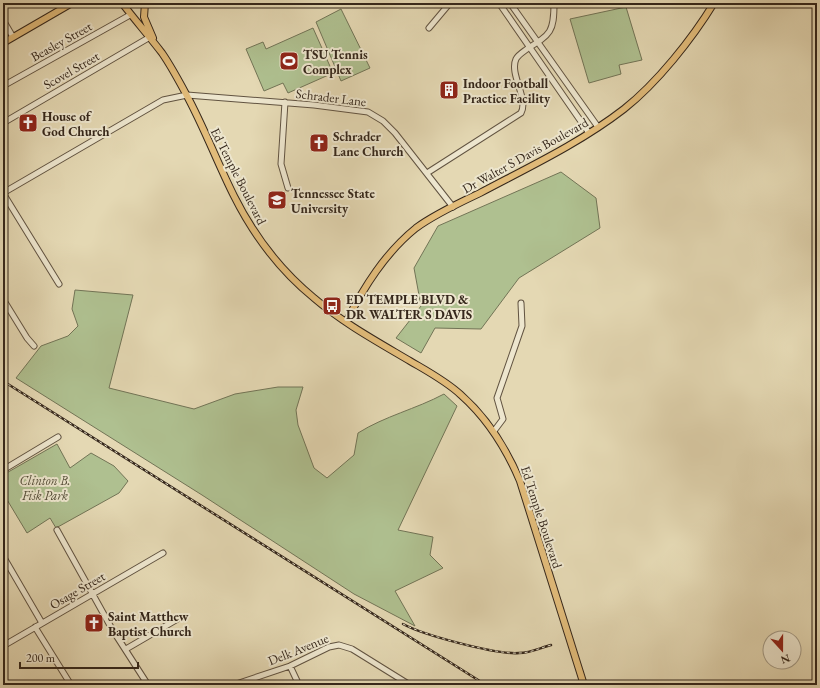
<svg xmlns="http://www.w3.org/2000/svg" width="820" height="688" viewBox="0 0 820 688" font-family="'EB Garamond',serif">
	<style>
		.green { fill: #afc090; stroke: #727456 }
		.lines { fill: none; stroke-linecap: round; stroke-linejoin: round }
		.minor-casing { stroke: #615341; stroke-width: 7 }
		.major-casing { stroke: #35271b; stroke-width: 8 }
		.minor { stroke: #ede6ce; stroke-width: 5 }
		.major { stroke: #e2bc7a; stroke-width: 6 }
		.rail-casing { stroke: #35271b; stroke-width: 2.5 }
		.rail { stroke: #ede6ce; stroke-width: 1; stroke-dasharray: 3; stroke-linecap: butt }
		.labels { text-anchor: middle; stroke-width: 4; stroke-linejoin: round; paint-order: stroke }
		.street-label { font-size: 13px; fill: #35271b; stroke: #ede6ce }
		.poi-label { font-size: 13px; font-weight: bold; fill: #35271b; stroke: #ede6ce; text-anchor: start }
		.park-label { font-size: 13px; font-style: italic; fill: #544d38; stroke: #ede6ce }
	</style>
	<rect width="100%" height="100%" fill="#e4d8b3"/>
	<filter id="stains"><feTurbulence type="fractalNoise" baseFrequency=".005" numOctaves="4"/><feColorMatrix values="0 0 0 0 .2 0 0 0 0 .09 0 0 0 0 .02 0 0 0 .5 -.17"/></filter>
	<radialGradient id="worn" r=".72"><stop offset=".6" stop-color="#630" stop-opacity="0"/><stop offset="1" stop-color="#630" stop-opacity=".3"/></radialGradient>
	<!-- green -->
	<path class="green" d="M626,7l16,53 -23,5 2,9 -32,9 -19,-64z
		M341,9l29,59 -29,13 -25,-59z
		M313,28l20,45 -45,20 -5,-10 -19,8 -18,-42 17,-7 3,7z
		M561,172l35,26 4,30 -81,50 -38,51 -46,-1 -14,25 -25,-15 25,-32 -7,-38 24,-42z
		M75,290l58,5 -24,93 85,21 41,-15 43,-7h25l-7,23 2,15 16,43 13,10 27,-23 4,-22c27,-17 58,-24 86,-39l13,12 -59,124 35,7 -3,18 13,13 -48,23 20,35 -61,-32 -152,-99 -186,-117 25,-32 27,-10 10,-10 -6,-17z
		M57,444l13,24 21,-15 23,13 14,15 -9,12 -63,35 -6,-10 -23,15 -24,-40v-18z"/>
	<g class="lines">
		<!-- minor casing -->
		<g class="minor-casing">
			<path id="minor" d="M499,3l90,130
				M510,3l88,124
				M3,20l10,17
				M429,28l21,-25
				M3,86l127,-71
				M285,102l-4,62 7,24
				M3,123l147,-86
				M427,173l94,-60c8,-14 -12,-39 -5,-54 2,-4 7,-7 11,-10 24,-15 27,-17 27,-46
				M3,193l160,-93 24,-5 127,10 54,7 15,9 12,12 58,74
				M3,193l56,91
				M3,299l24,39 7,8
				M494,431l9,-12 -6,-21 25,-72 -1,-23
				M3,470l55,-33
				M57,530l55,99 36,56
				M3,556l39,67
				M35,627l36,58
				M3,646l160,-93
				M126,649l55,-32
				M290,666l9,19
				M233,685l57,-19 39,-19 10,-2 13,4 58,36"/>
		</g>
		<!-- major casing -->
		<g class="major-casing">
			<path id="major" d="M122,3c13,17 27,33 40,50 9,13 17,28 24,41 18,33 31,68 48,102 19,38 47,75 80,102 29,25 64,44 96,63 17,10 36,20 51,34 27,24 45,53 59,86l64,204
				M145,3l-1,14 9,21
				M3,43l69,-40
				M346,322c18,-35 39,-69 70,-94 19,-14 43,-25 64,-35 49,-26 100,-50 144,-84 33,-26 68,-70 90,-106"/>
		</g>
		<!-- minor -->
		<use href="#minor" class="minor"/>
		<!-- major -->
		<use href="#major" class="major"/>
		<!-- rail casing -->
		<g class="rail-casing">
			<path id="rail" d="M3,381l483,304
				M403,624c20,11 94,31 116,29 11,0 21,-5 32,-8"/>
		</g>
		<!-- rail -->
		<use href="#rail" class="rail"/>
	</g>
	<!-- icons -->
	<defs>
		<g id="stadium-square" transform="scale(1)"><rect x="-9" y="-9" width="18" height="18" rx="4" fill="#8f2418" stroke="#ede6ce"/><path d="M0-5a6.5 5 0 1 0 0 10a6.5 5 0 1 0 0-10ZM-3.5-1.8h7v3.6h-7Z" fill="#fff"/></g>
		<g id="building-square" transform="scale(1)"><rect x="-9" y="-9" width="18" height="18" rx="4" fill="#8f2418" stroke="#ede6ce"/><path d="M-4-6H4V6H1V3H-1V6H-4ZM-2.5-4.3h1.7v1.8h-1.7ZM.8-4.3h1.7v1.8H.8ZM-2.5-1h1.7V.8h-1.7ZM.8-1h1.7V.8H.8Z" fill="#fff"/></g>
		<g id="church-square" transform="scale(1)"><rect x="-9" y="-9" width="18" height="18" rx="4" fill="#8f2418" stroke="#ede6ce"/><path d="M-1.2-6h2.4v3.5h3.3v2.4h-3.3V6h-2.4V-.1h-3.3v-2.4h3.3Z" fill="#fff"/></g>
		<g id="university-square" transform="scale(1)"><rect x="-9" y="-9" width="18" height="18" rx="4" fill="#8f2418" stroke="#ede6ce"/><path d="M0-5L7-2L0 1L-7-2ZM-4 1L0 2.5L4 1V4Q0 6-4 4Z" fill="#fff"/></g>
		<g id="bus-square" transform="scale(1)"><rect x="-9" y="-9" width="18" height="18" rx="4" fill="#8f2418" stroke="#ede6ce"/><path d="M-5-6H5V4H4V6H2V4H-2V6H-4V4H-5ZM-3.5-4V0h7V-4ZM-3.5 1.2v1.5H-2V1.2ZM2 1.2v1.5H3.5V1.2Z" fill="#fff"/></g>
	</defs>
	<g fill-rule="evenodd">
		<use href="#stadium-square" x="289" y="61"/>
		<use href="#building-square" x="449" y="90"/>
		<use href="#church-square" x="28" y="123"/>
		<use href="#church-square" x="319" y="143"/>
		<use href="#university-square" x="277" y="200"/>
		<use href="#bus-square" x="332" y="306"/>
		<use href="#church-square" x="94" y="623"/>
	</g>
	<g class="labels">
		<!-- street labels -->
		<g class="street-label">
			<text transform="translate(61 41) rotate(-29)" y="5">Beasley Street</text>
			<text transform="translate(71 70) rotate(-30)" y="5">Scovel Street</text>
			<text transform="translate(331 97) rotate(7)" y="5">Schrader Lane</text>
			<text transform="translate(525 155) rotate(-29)" y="5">Dr Walter S Davis Boulevard</text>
			<text transform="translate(239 176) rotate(63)" y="5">Ed Temple Boulevard</text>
			<text transform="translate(542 517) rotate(72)" y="5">Ed Temple Boulevard</text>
			<text transform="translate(77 590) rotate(-30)" y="5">Osage Street</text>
			<text transform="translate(298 649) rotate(-22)" y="5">Delk Avenue</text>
		</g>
		<!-- poi labels -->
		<g class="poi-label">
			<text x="303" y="59">TSU Tennis<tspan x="303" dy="15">Complex</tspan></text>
			<text x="463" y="88">Indoor Football<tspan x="463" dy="15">Practice Facility</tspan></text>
			<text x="42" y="121">House of<tspan x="42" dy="15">God Church</tspan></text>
			<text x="333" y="141">Schrader<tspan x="333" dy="15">Lane Church</tspan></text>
			<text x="291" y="198">Tennessee State<tspan x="291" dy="15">University</tspan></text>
			<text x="346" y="304">ED TEMPLE BLVD &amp;<tspan x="346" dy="15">DR WALTER S DAVIS</tspan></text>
			<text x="108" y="621">Saint Matthew<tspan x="108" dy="15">Baptist Church</tspan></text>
		</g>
		<!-- park labels -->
		<g class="park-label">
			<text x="45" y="485">Clinton B.<tspan x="45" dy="15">Fisk Park</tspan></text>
		</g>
	</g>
	<!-- margin -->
	<rect width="820" height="688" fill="none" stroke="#e4d8b3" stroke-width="16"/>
	<rect x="4" y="4" width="812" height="680" fill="none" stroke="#35271b" stroke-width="2"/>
	<rect x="8" y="8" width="804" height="672" fill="none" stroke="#35271b"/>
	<!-- north arrow -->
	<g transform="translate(782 650) rotate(159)"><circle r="19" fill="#ede6ce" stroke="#a39a86"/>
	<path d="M0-3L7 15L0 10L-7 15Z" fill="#8f2418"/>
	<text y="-6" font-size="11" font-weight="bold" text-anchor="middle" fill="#35271b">N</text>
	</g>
	<!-- scale -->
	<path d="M20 662v6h118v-6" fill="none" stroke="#35271b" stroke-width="2"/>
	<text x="26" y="662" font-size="12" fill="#35271b" stroke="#ede6ce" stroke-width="3" paint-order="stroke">200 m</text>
	<rect width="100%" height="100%" filter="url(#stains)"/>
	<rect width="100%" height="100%" fill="url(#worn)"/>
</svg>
